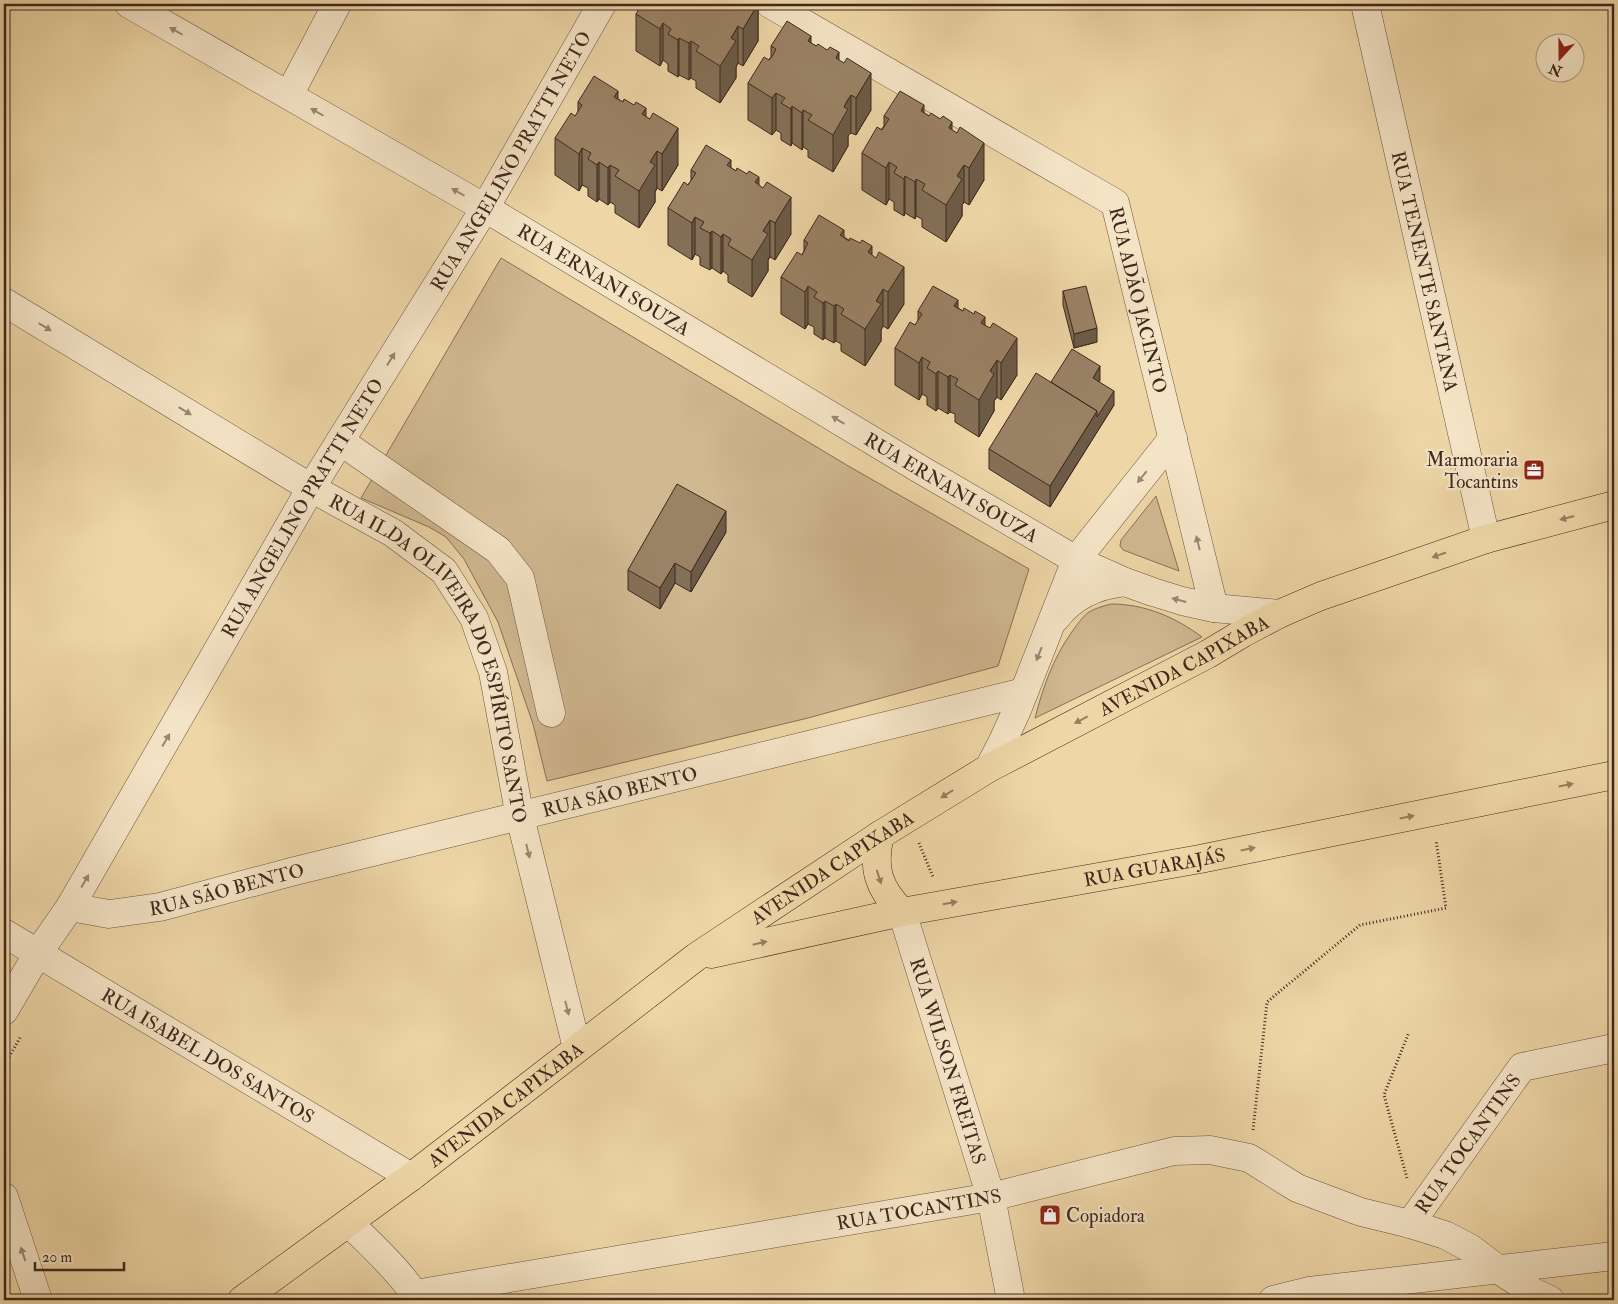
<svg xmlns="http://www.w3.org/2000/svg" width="1618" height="1304" viewBox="0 0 1618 1304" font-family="'IM FELL Double Pica',serif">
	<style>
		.green { fill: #d0b890; stroke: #887056 }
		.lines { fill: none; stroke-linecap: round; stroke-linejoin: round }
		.minor-casing { stroke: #6b5440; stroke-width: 29 }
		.major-casing { stroke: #3f281d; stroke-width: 29 }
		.path { stroke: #3f281d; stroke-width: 3; stroke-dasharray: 1 2.5; stroke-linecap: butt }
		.minor { stroke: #f4e4c6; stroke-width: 28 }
		.major { stroke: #eed6a7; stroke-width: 28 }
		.wall { fill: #847057; stroke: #3f281d }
		.shaded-wall { fill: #6c5b47; stroke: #3f281d }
		.building { fill: #9a8265; stroke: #3f281d }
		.oneway { fill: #9a8672 }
		.oneway2 { fill: #967f62 }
		.labels { text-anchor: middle; stroke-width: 4.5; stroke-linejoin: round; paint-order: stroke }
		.street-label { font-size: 19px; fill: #3f281d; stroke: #f4e4c6 }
		.poi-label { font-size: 19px; fill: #3f281d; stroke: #f4e4c6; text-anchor: end }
	</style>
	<rect width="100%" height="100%" fill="#eed6a7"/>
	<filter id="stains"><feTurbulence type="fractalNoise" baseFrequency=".004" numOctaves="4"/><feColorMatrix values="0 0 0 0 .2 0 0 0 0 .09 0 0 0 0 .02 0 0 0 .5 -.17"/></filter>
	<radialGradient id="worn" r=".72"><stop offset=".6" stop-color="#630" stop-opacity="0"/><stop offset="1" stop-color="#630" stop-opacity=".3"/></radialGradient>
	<!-- green -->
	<path class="green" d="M501,258l349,209 179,102 -31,97 -190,52 -261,63 -14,-57 -35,-102 -34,-63 -18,-22 -17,-10 -68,-29z
		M1156,496l23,75 -56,-21 -3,-4 1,-6z
		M1111,604c34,0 64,13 91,33l-167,81c8,-31 18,-59 36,-85 6,-8 11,-16 18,-21 7,-4 14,-6 22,-8z"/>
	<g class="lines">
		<!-- minor casing -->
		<g class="minor-casing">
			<g id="minor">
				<path id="s1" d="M129,4l356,204 433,260 158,92 49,22 28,10 29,9 32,7 65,6"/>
				<path id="s2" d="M770,4l345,199 99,405"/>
				<path id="s3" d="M1365,4l121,535"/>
				<path d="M289,95l48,-91"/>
				<path id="s4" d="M4,302l307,186 82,45 51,38 30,47 19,54 27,145 57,231"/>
				<path d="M340,441l158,109 22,28 31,135"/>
				<path d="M1056,618c17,-23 41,-33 69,-36"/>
				<path d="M989,768l12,-23 16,-35 59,-150 97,-122"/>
				<path id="s5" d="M70,907l39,7 51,-7 131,-35 733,-180"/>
				<path id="s6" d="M902,912l89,285 20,103"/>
				<path id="s7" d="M4,933l407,244"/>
				<path id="s8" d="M4,1011l34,-58 32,-46 241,-419 174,-280 117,-204"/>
				<path d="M4,1197l34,103"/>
				<path d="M349,1223c16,16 62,58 67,77"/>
				<path id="s9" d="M1410,1224l112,-157 92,-19"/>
				<path id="s10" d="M415,1294l576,-97 183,-46 36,-1 39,8 48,30 64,24 49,12 35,11 25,13 29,22 34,22 17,8"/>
				<path d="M1273,1300l36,-9 305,-35"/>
			</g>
		</g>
		<!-- major casing -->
		<g class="major-casing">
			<g id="major">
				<path d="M880,835c-8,33 -2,53 22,77"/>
				<path id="s11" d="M711,954l191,-42 298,-53 414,-84"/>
				<path id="s12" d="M242,1300l169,-123 285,-220 184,-122 109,-67 219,-114 35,-21 36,-19 42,-18 165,-57 128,-34"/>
			</g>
		</g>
		<!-- path -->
		<path class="path" d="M919,843l14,34
			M4,1066l17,-30
			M1253,1130l14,-128 93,-77 86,-17 -10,-68
			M1407,1178l-23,-83 25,-63"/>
		<!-- minor -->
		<use href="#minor" class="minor"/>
		<!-- major -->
		<use href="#major" class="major"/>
	</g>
	<!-- wall -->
	<path class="wall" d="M758,4v37l-15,25 -5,-3 -2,4v11l-16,25 -24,-15v-7l-5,-3 -2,2 -10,-5 -1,2 -10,-6v-7l-5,-4 -3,6 -24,-15v-37z
		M811,43l28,17 32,50 -15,25 -5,-2 -3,3v10l-15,26 -25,-15v-7l-5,-3 -1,3 -10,-7 -1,3 -10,-6v-7l-5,-3 -4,5 -24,-15v-37l23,-26v-11z
		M618,99l28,17 32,49 -16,26 -5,-3 -2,4v10l-16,26 -24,-15v-8l-5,-3 -2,3 -9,-6 -2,3 -9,-6v-8l-6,-3 -3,6 -24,-16v-37l20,-22 3,-3v-11z
		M924,113l28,17 32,50 -15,25 -5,-3 -2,3v11l-16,26 -24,-15v-8l-6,-3 -1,3 -10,-6 -1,3 -10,-6v-8l-5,-3 -3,6 -24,-15v-37l22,-27v-10z
		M731,168l28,17 32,49 -16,26 -5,-3 -2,3v11l-16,26 -24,-15v-7l-5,-4 -2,3 -9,-6 -2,2 -10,-5v-8l-5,-3 -3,6 -24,-15v-37l23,-27v-11z
		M844,237l28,18 32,49 -16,25 -5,-3 -2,4v11l-16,25 -24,-15v-7l-5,-3 -2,2 -9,-5 -2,2 -9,-6v-7l-6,-3 -3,5 -24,-15v-37l21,-22 2,-4v-11z
		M1063,291l34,51 -23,6 -11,-43z
		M958,308l27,17 32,50 -16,25 -4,-3 -3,4v10l-15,26 -24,-15v-8l-5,-2 -2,2 -10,-6 -2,3 -9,-6v-8l-5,-3 -3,6 -24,-15v-37l20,-23 3,-4v-10z
		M1100,380l-1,2 15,23 -64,102 -61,-38v-20l62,-67z
		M726,532l-35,60 -16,-9 -15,26 -32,-19v-20z"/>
	<!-- shaded-wall -->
	<path class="shaded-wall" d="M758,4v37l-15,25v-37z
		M663,23v37l-3,6v-37z
		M738,26v37l-2,4v11l-16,25v-37l11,-28z
		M811,36v37l-3,-32z
		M679,38v37l-1,2v-37z
		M691,41v37l-2,2v-37z
		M839,52v37l-3,-31z
		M871,73v37l-15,25v-37z
		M618,91v37l-4,-31z
		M776,93v37l-4,5v-37z
		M851,95v38l-3,3v10l-15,26v-37l11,-28z
		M924,105v37l-3,-31z
		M792,106v37l-1,3v-37z
		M646,108v37l-4,-31z
		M803,110v37l-1,3v-37z
		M952,122v37l-3,-31z
		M678,128v37l-16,26v-37z
		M984,143v37l-15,25v-37z
		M582,148v37l-3,6v-37z
		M657,151v37l-2,4v10l-16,26v-37l11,-29z
		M731,160v37l-4,-32z
		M599,162v37l-2,3v-37z
		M889,162v37l-3,6v-37z
		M610,165v37l-2,3v-37z
		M964,165v37l-2,3v11l-16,26v-37l11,-29z
		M905,176v37l-1,3v-37z
		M759,177v37l-4,-32z
		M916,179v37l-1,3v-37z
		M791,197v37l-16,26v-37z
		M695,217v37l-3,6v-37z
		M770,220v37l-2,3v11l-16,26v-37l11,-29z
		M844,230v37l-4,-32z
		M712,231v37l-2,2v-37z
		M723,234v37l-2,3v-37z
		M872,246v37l-4,-31z
		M904,267v37l-16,25v-37z
		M808,286v38l-3,5v-37z
		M883,289v37l-2,4v11l-16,25v-37l11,-28z
		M958,300v37l-4,-31z
		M825,301v37l-2,2v-37z
		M836,304v37l-2,2v-37z
		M985,317v37l-4,-31z
		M1097,328v14l-23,6v-14z
		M1017,338v37l-16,25v-37z
		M922,357v37l-3,6v-37z
		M997,360v37l-3,4v10l-15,26v-37l11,-29z
		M1100,366v14l-7,12v-14z
		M938,371v37l-2,3v-37z
		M950,375v37l-2,2v-37z
		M1114,391v14l-64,102v-21l47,-75z
		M726,511v21l-35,60v-20z
		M675,563v20l-15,26v-21z"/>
	<!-- building -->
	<path class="building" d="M642,4h116l-15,25 -5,-3 -7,12 5,3 -16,25 -24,-15 3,-5 -8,-5 -2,2 -10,-5 -1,2 -10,-6 3,-5 -8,-6 -3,6 -24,-15z
		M787,21l24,15 -3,5 8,5 2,-2 9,6 3,-3 9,5 -3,6 8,5 3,-5 24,15 -15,25 -5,-3 -4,6 -3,6 4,2 -15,26 -25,-15 4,-5 -9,-5 -1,3 -10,-7 -1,3 -10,-6 4,-5 -9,-5 -4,5 -24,-15 16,-26 5,3 4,-5 3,-6 -5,-3z
		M594,76l24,15 -4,6 9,5 1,-3 10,6 2,-3 10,6 -4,6 8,5 3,-6 25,15 -16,26 -5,-3 -7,11 5,3 -16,26 -24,-15 4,-6 -9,-5 -2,3 -9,-6 -2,3 -9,-6 3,-6 -9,-5 -3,6 -24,-16 16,-25 4,3 7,-11 -4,-3z
		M900,91l24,14 -3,6 8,5 2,-3 9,6 3,-3 9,6 -3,6 8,5 3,-6 24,16 -15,25 -5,-3 -7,11 5,3 -16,26 -24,-15 3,-6 -9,-5 -1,3 -10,-6 -1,3 -10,-6 3,-6 -8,-5 -3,6 -24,-15 15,-26 5,3 7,-11 -5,-3z
		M706,145l25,15 -4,5 9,6 1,-3 10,6 2,-3 10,6 -4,5 8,6 4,-6 24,15 -16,26 -5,-3 -7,11 5,3 -16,26 -24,-15 3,-6 -8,-5 -2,3 -9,-6 -2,2 -10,-5 4,-6 -9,-5 -3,6 -24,-15 16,-26 4,3 8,-12 -5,-3z
		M819,215l25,15 -4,5 9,6 1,-3 10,5 2,-3 10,6 -4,6 8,6 3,-6 25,15 -16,25 -5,-3 -7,12 5,3 -16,25 -24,-15 3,-5 -8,-5 -2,2 -9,-5 -2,2 -9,-6 3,-5 -9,-6 -3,6 -24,-15 16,-25 5,3 6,-12 -4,-3z
		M933,286l25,14 -4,6 9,5 1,-3 10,6 1,-3 10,6 -4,6 9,5 3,-5 24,15 -16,25 -4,-3 -7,11 4,3 -15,26 -24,-15 3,-6 -8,-4 -2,2 -10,-6 -2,3 -9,-6 3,-6 -8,-5 -3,6 -24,-15 15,-26 5,3 7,-11 -4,-3z
		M1086,286l11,42 -23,6 -11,-43z
		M1072,349l28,17 -7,12 21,13 -17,26v-6l-46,-29z
		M1036,373l61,38 -47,75 -61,-37z
		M677,484l49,27 -35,61 -16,-9 -15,25 -32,-18z"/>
	<!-- one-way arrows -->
	<defs><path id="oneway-solid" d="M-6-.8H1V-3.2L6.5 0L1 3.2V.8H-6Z" transform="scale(1.25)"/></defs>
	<g class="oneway">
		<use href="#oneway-solid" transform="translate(176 31) rotate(-150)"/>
		<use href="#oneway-solid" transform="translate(317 112) rotate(-150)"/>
		<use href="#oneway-solid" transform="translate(458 192) rotate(-150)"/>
		<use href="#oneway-solid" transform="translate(45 327) rotate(31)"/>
		<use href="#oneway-solid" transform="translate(391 359) rotate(-58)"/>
		<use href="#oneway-solid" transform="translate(185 411) rotate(31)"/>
		<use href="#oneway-solid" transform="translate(838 420) rotate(-149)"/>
		<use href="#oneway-solid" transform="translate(1142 477) rotate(129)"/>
		<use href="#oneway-solid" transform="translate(1198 543) rotate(-104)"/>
		<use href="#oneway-solid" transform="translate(1179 600) rotate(-165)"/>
		<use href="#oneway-solid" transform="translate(1039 654) rotate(112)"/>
		<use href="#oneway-solid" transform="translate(166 740) rotate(-60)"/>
		<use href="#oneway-solid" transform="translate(528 851) rotate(76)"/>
		<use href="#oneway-solid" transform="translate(85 881) rotate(-60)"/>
		<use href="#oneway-solid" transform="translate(567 1008) rotate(76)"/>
		<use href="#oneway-solid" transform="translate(23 1254) rotate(-109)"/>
	</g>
	<g class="oneway2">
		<use href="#oneway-solid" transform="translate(1567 518) rotate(165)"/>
		<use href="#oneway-solid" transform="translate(1439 555) rotate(161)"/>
		<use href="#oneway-solid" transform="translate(1081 720) rotate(152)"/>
		<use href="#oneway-solid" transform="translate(1566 785) rotate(-11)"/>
		<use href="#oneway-solid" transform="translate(947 794) rotate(148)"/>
		<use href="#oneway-solid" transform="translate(1407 817) rotate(-11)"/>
		<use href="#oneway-solid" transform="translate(1248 849) rotate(-11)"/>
		<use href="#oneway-solid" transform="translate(879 877) rotate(72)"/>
		<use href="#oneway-solid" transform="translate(950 903) rotate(-10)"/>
		<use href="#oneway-solid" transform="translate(760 943) rotate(-13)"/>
	</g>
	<!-- icons -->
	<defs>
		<g id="office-square" transform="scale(1.125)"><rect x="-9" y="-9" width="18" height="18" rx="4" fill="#8f2418" stroke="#f4e4c6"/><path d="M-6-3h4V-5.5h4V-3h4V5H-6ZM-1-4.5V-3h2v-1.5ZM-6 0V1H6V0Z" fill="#fff"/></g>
		<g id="shop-square" transform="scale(1.125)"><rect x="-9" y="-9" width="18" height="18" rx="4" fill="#8f2418" stroke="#f4e4c6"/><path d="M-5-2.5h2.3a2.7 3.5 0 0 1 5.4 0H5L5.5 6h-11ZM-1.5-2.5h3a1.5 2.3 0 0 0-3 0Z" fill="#fff"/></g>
	</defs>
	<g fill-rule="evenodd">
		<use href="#office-square" x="1534" y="470"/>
		<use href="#shop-square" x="1050" y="1215"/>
	</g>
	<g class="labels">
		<!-- street labels -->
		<g class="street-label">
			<text dy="7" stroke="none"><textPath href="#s8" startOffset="990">RUA ANGELINO PRATTI NETO</textPath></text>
			<text dy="7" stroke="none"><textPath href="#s3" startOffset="274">RUA TENENTE SANTANA</textPath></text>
			<text dy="7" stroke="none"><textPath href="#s1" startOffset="549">RUA ERNANI SOUZA</textPath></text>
			<text dy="7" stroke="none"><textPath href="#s2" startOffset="498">RUA ADÃO JACINTO</textPath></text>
			<text dy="7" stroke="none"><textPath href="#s1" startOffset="954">RUA ERNANI SOUZA</textPath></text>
			<text dy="7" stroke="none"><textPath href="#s8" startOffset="585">RUA ANGELINO PRATTI NETO</textPath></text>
			<text dy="7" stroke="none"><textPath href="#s4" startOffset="582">RUA ILDA OLIVEIRA DO ESPÍRITO SANTO</textPath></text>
			<text dy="7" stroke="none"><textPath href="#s12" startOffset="1138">AVENIDA CAPIXABA</textPath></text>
			<text dy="7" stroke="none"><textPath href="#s5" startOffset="565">RUA SÃO BENTO</textPath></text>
			<text dy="7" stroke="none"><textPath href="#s11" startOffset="452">RUA GUARAJÁS</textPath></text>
			<text dy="7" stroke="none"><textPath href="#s12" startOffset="732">AVENIDA CAPIXABA</textPath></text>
			<text dy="7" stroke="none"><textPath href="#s5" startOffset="160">RUA SÃO BENTO</textPath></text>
			<text dy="7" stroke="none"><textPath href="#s7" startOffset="238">RUA ISABEL DOS SANTOS</textPath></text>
			<text dy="7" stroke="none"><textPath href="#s6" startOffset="156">RUA WILSON FREITAS</textPath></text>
			<text dy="7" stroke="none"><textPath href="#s12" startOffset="328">AVENIDA CAPIXABA</textPath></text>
			<text dy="7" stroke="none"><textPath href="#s9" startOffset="99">RUA TOCANTINS</textPath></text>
			<text dy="7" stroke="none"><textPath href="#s10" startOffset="511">RUA TOCANTINS</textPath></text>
		</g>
		<!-- poi labels -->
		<g class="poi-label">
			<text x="1518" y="466">Marmoraria<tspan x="1518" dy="22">Tocantins</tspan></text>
			<text x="1066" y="1222" text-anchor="start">Copiadora</text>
		</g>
	</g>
	<!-- margin -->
	<rect width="1618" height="1304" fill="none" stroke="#eed6a7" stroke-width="20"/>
	<rect x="5" y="5" width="1608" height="1294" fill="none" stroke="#3f281d" stroke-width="2.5"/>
	<rect x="10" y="10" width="1598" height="1284" fill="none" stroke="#3f281d"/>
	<!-- north arrow -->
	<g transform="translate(1560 58) rotate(201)"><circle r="24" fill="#f4e4c6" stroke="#ac9982"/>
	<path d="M0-4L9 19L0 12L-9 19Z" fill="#8f2418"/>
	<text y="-8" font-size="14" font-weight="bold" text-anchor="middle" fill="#3f281d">N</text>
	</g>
	<!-- scale -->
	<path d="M35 1262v8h89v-8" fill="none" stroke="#3f281d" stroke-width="2.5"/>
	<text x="42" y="1262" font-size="15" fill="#3f281d" stroke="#f4e4c6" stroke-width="4" paint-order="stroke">20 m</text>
	<rect width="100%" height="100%" filter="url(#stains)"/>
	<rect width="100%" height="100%" fill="url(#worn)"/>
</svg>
